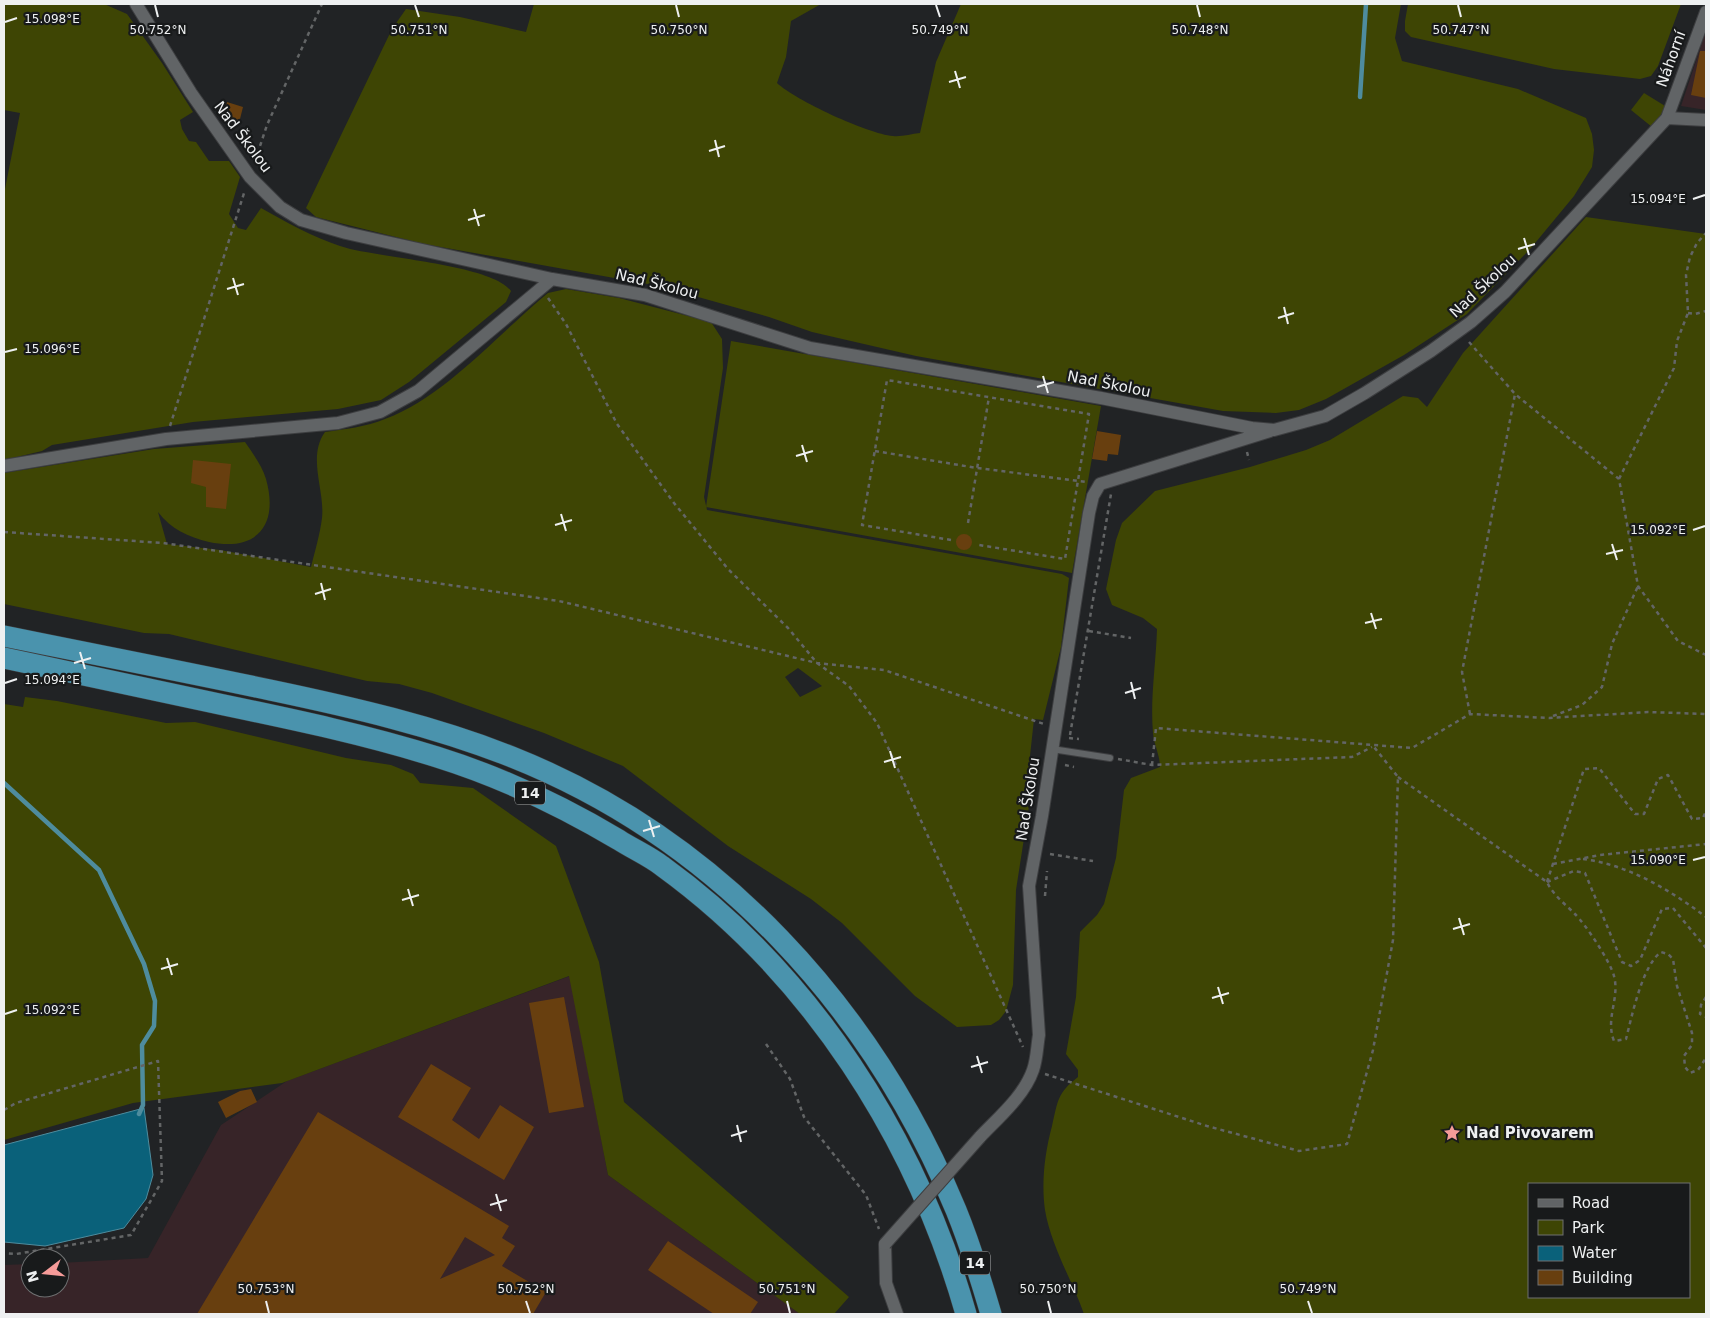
<svg xmlns="http://www.w3.org/2000/svg" width="1710" height="1318" viewBox="0 0 1710 1318" font-family="'DejaVu Sans',sans-serif">
	<style>
		.industrial { fill: #372428 }
		.green { fill: #3e4504; fill-rule: evenodd }
		.water { fill: #0a617a; stroke: #4e8c9e }
		.lines { fill: none; stroke-linecap: round; stroke-linejoin: round }
		.stream { stroke: #4e8c9e; stroke-width: 4.5 }
		.building { fill: #683f0f; fill-rule: evenodd }
		.service-casing { stroke: #3d3e40; stroke-width: 8 }
		.minor-casing { stroke: #3d3e40; stroke-width: 14 }
		.trunk-casing { stroke: #3d3e40; stroke-width: 22 }
		.path { stroke: #636566; stroke-width: 2.5; stroke-dasharray: 4 4; stroke-linecap: butt }
		.service { stroke: #616466; stroke-width: 6 }
		.minor { stroke: #616466; stroke-width: 12 }
		.trunk { stroke: #4a93ad; stroke-width: 21 }
		.minor-bridge-casing { stroke: #3d3e40; stroke-width: 14; stroke-linecap: butt }
		.minor-bridge { stroke: #616466; stroke-width: 12 }
		.ticks { fill: none; stroke: #eef0f1; stroke-width: 2 }
		.labels { text-anchor: middle; stroke-width: 4.5; stroke-linejoin: round; paint-order: stroke }
		.shield { fill: #181a1b; stroke: #aeb0b1; stroke-width: 1 }
		.shield-label { font-size: 14px; font-weight: bold; fill: #eef0f1 }
		.street-label { font-size: 15px; fill: #eef0f1; stroke: #181a1b }
		.poi-label { font-size: 15px; font-weight: bold; fill: #eef0f1; stroke: #181a1b; text-anchor: start }
		.ticks-label { font-size: 12px; text-anchor: middle; fill: #eef0f1; stroke: #181a1b; stroke-width: 4.5; stroke-linejoin: round; paint-order: stroke }
	</style>
	<rect width="100%" height="100%" fill="#212325"/>
	<!-- industrial -->
	<path class="industrial" d="M1706,31v79l-25,-4z
		M570,976l38,199 192,139h-796v-49l26,-1v24h30v-25l88,-5 73,-133 66,-44z"/>
	<!-- green -->
	<path class="green" d="M4,4h100l23,10 35,49 31,49 -13,8 2,9 7,12 7,1 13,19h20l11,16 -11,37 9,14 8,2 15,-22c23,13 54,30 79,38 35,12 152,18 171,45l-5,11 -97,80 -28,18 -43,9 -145,13 -141,23 -10,6 -38,9v-266l16,-81 -16,-3z
		M534,4h287l-30,17 -5,36 -9,26c18,17 91,51 116,53 8,1 18,-2 27,-3l16,-71 25,-58h440l-6,34 7,23 116,28 68,29 6,16 2,16 -2,17 -18,29 -43,52 -64,66 -63,41 -78,44 -27,11 -23,3 -53,-2 -307,-55 -104,-24 -43,-15 -110,-31 -235,-42 -108,-27 -10,-9 86,-179 14,-20 54,8 66,15z
		M1408,4h273l-23,62 -7,10 -11,3 -86,-10 -143,-32 -6,-6v-10z
		M1644,93l26,16 -18,18 -21,-17z
		M1586,217l120,17v1080h-622c-12,-34 -33,-68 -39,-104 -4,-28 0,-58 7,-84 6,-25 5,-33 26,-49v-7l-12,-16 10,-57 4,-65 17,-17 7,-11 12,-46 8,-68 7,-12 29,-11c0,-12 -6,-22 -7,-34 -3,-34 3,-69 4,-104l-14,-11 -31,-13 -6,-16 10,-49 6,-17 33,-32 95,-24 56,-17 24,-10 73,-44 15,2 9,9 36,-54zM1529,1184h160v113h-160z
		M566,289l53,9 92,24 11,17 1,29 -19,129 3,13 355,64 7,4 -8,69 -18,73 -9,-1 -4,37 -1,50 -13,84 -3,95 -7,26 -7,9 -8,5 -34,2 -42,-31 -73,-73 -31,-24 -83,-53 -105,-80 -79,-33 -112,-40 -33,-9 -32,-3 -198,-47 -25,-1 -140,-29v-131l150,-24 91,-7c8,12 17,23 21,37 13,46 -9,73 -57,63 -21,-5 -38,-13 -51,-30l9,32 53,6 91,17c4,-16 9,-33 11,-49 3,-28 -15,-61 3,-86 20,-3 41,-5 60,-13 60,-22 114,-86 163,-126zM798,668l24,18 -22,11 -15,-20z
		M731,341l370,65 -29,167 -366,-66z
		M25,697l32,4 109,22 29,-1 151,36 45,7 22,9 7,9 53,5 83,58 43,116 25,140 225,195 -15,17h-34l-192,-139 -39,-199 -287,107 -149,20 -129,37v-436l19,3z"/>
	<!-- water -->
	<path class="water" d="M144,1108l9,67 -7,24 -22,29 -79,18 -41,-4v-97z"/>
	<g class="lines">
		<!-- stream -->
		<path class="stream" d="M1360,97l6,-93
			M4,783l95,87 45,94 11,37 -1,25 -12,19 1,60 -4,9"/>
	</g>
	<!-- building -->
	<path class="building" d="M1700,51h6v47l-15,-3z
		M227,102l16,5 -4,16 -16,-5z
		M1097,431l24,4 -3,20 -10,-1 -1,7 -15,-2z
		M193,460l38,4 -5,45 -20,-2v-20l-15,-4z
		M956 542a8 8 0 1 1 16 0a8 8 0 1 1-16 0Z
		M564,997l20,110 -35,6 -20,-110z
		M431,1064l40,24 -19,32 27,19 21,-34 34,22 -30,53 -106,-63z
		M251,1089l6,13 -31,16 -8,-16 22,-11z
		M318,1112l191,114 -7,12 13,8 -13,20 44,26 -13,22h-336zM465,1237l30,18 -55,24z
		M668,1241l90,61 -8,12h-36l-66,-44z"/>
	<g class="lines">
		<!-- service casing -->
		<g class="service-casing">
			<path id="service" d="M1052,749l58,9"/>
		</g>
		<!-- minor casing -->
		<g class="minor-casing">
			<path id="minor" d="M136,4l55,89 59,84 30,30 21,13 45,13 206,46 93,16 165,53 291,50 151,30 22,2 51,-14 40,-23 66,-42 40,-29 34,-30 162,-174 39,-106
				M1667,118l39,2
				M4,466l162,-27 172,-16 42,-11 38,-21 134,-112
				M980,1137c19,-20 44,-41 53,-67 4,-11 4,-24 6,-35l-10,-149 13,-70 47,-303 4,-17 7,-12 170,-53
				M885,1244l1,39 11,31"/>
		</g>
		<!-- trunk casing -->
		<g class="trunk-casing">
			<path id="trunk" d="M4,636c88,18 177,35 266,54 81,17 164,36 242,67 206,82 360,251 444,453 14,34 25,70 35,104
				M4,658c73,16 147,31 220,47 72,15 143,30 213,52 64,20 125,49 182,83 14,9 30,16 43,26 149,108 254,272 304,448"/>
		</g>
		<!-- path -->
		<path class="path" d="M255,161l12,-36 55,-121
			M548,298l18,26 51,100 57,79 54,66 60,59 29,35 32,23 28,37 146,324
			M1688,313l7,1 11,-3
			M1469,342l46,52 104,85 19,107 40,55 28,14
			M170,426l75,-236
			M875,451l102,17 110,14
			M1247,452l2,8
			M1619,479l55,-111 3,-27 11,-28 -2,-38 4,-18 7,-14 9,-10
			M968,523l21,-126
			M4,532l159,11 396,58 258,62 67,7 160,54
			M951,540l-89,-15 25,-145 202,34 -24,145 -86,-14
			M1089,631l42,7
			M1470,714l-8,-42 53,-278
			M1553,716l29,-11 20,-18 10,-43 26,-58
			M1070,735l41,-241
			M1069,738l10,1
			M1118,759l34,6 200,-8 20,-10
			M1065,765l9,2
			M1152,765l4,-37 256,20 58,-34 79,4 99,-6 58,2
			M1398,777l149,105c6,13 18,22 28,32 11,11 35,47 39,62 6,23 -9,42 0,65l12,-2c6,-23 16,-73 35,-87l7,2 5,5 4,27 15,47v12l-8,11 1,11 5,6 8,-3 8,-12
			M1050,854l43,7
			M1583,859c46,6 87,31 123,58
			M1553,864l47,-9 106,-11
			M1547,882l37,-113 15,-1 36,46h9l14,-35 10,-4 24,44 11,-1 3,-7
			M1547,882l27,-11 11,2 37,89 9,4 9,-6 22,-51 11,-1 33,40
			M1045,896l2,-25
			M1706,997l-5,8 -1,9 6,3
			M766,1044l24,35 14,38 62,78 13,34
			M1045,1074l162,52 92,25 48,-7 26,-94 20,-110 5,-163 -24,-30
			M4,1110l12,-7 142,-42 4,120 -31,54 -115,19 -12,-1"/>
		<!-- service -->
		<use href="#service" class="service"/>
		<!-- minor -->
		<use href="#minor" class="minor"/>
		<!-- trunk -->
		<use href="#trunk" class="trunk"/>
		<!-- minor-bridge casing -->
		<g class="minor-bridge-casing">
			<path id="minor-bridge" d="M885,1244l95,-107"/>
		</g>
		<!-- minor-bridge -->
		<use href="#minor-bridge" class="minor-bridge"/>
	</g>
	<!-- ticks -->
	<path class="ticks" d="M155,5l3,12M415,5l4,12M676,5l3,12M936,5l4,12M1197,5l3,12M1458,5l3,12M5,22l12,-4M955,71l5,17M949,82l17,-5M715,140l4,17M709,151l16,-5M1693,199l12,-4M474,209l5,17M468,220l17,-5M1524,238l5,17M1518,249l17,-5M233,278l5,17M227,289l17,-5M1284,307l4,17M1278,318l16,-5M5,352l12,-3M1043,376l5,17M1037,387l17,-5M802,445l5,17M796,456l17,-5M561,514l5,17M555,525l17,-5M1693,530l12,-4M1612,544l5,16M1606,554l17,-4M321,583l4,17M315,594l16,-5M1371,613l5,16M1365,623l17,-4M80,652l5,17M74,663l17,-5M1131,682l4,17M5,683l12,-4M1125,693l16,-5M890,751l5,17M884,762l17,-5M649,820l5,17M643,831l17,-5M1693,860l12,-3M408,889l5,17M402,900l17,-5M1459,918l5,17M1453,929l17,-5M167,958l5,17M161,969l17,-5M1218,987l5,17M1212,998l17,-5M5,1014l12,-4M977,1056l5,17M971,1067l17,-5M737,1125l4,17M731,1136l16,-5M496,1194l5,17M490,1205l17,-5M266,1301l3,12M526,1301l4,12M787,1301l3,12M1048,1301l3,12M1308,1301l4,12"/>
	<!-- icons -->
	<defs>
		<g id="sight-bare" transform="scale(1.35)"><path d="M0-6L1.8-2.2L6-1.7L2.9 1.2L3.7 5.4L0 3.3L-3.7 5.4L-2.9 1.2L-6-1.7L-1.8-2.2Z" fill="#f59b99" stroke="#181a1b" stroke-width="2.5" paint-order="stroke"/></g>
	</defs>
	<g fill-rule="evenodd">
		<use href="#sight-bare" x="1452" y="1133"/>
	</g>
	<g class="labels">
		<!-- shield labels -->
		<g class="shield">
			<rect x="515" y="781.5" width="30" height="23" rx="4"/>
			<rect x="960" y="1251.5" width="30" height="23" rx="4"/>
		</g>
		<g class="shield-label">
			<text x="530" y="798">14</text>
			<text x="975" y="1268">14</text>
		</g>
		<!-- street labels -->
		<g class="street-label">
			<text transform="translate(1671 59) rotate(-70)" y="5">Náhorní</text>
			<text transform="translate(243 137) rotate(53)" y="5">Nad Školou</text>
			<text transform="translate(657 284) rotate(14)" y="5">Nad Školou</text>
			<text transform="translate(1483 286) rotate(-43)" y="5">Nad Školou</text>
			<text transform="translate(1109 384) rotate(11)" y="5">Nad Školou</text>
			<text transform="translate(1028 799) rotate(-81)" y="5">Nad Školou</text>
		</g>
		<!-- poi labels -->
		<g class="poi-label">
			<text x="1466" y="1138">Nad Pivovarem</text>
		</g>
	</g>
	<g class="ticks-label">
		<text x="52" y="23">15.098°E</text>
		<text x="158" y="34">50.752°N</text>
		<text x="419" y="34">50.751°N</text>
		<text x="679" y="34">50.750°N</text>
		<text x="940" y="34">50.749°N</text>
		<text x="1200" y="34">50.748°N</text>
		<text x="1461" y="34">50.747°N</text>
		<text x="1658" y="203">15.094°E</text>
		<text x="52" y="353">15.096°E</text>
		<text x="1658" y="534">15.092°E</text>
		<text x="52" y="684">15.094°E</text>
		<text x="1658" y="864">15.090°E</text>
		<text x="52" y="1014">15.092°E</text>
		<text x="266" y="1293">50.753°N</text>
		<text x="526" y="1293">50.752°N</text>
		<text x="787" y="1293">50.751°N</text>
		<text x="1048" y="1293">50.750°N</text>
		<text x="1308" y="1293">50.749°N</text>
	</g>
	<!-- border -->
	<rect width="1710" height="1318" fill="none" stroke="#eef0f1" stroke-width="10"/>
	<!-- legend -->
	<rect x="1528" y="1183" width="162" height="115" fill="#181a1b" stroke="#6e7071"/>
	<rect x="1538" y="1199" width="25" height="8" fill="#616466" stroke="#6e7071"/>
	<text x="1572" y="1208" font-size="15" fill="#eef0f1">Road</text>
	<rect x="1538" y="1220" width="25" height="15" fill="#3e4504" stroke="#6e7071"/>
	<text x="1572" y="1233" font-size="15" fill="#eef0f1">Park</text>
	<rect x="1538" y="1246" width="25" height="15" fill="#0a617a" stroke="#6e7071"/>
	<text x="1572" y="1258" font-size="15" fill="#eef0f1">Water</text>
	<rect x="1538" y="1270" width="25" height="15" fill="#683f0f" stroke="#6e7071"/>
	<text x="1572" y="1283" font-size="15" fill="#eef0f1">Building</text>
	<!-- north arrow -->
	<g transform="translate(45 1273) rotate(254)"><circle r="24" fill="#181a1b" stroke="#6e7071"/>
	<path d="M0-4L9 19L0 12L-9 19Z" fill="#f59b99"/>
	<text y="-8" font-size="14" font-weight="bold" text-anchor="middle" fill="#eef0f1">N</text>
	</g>
</svg>
